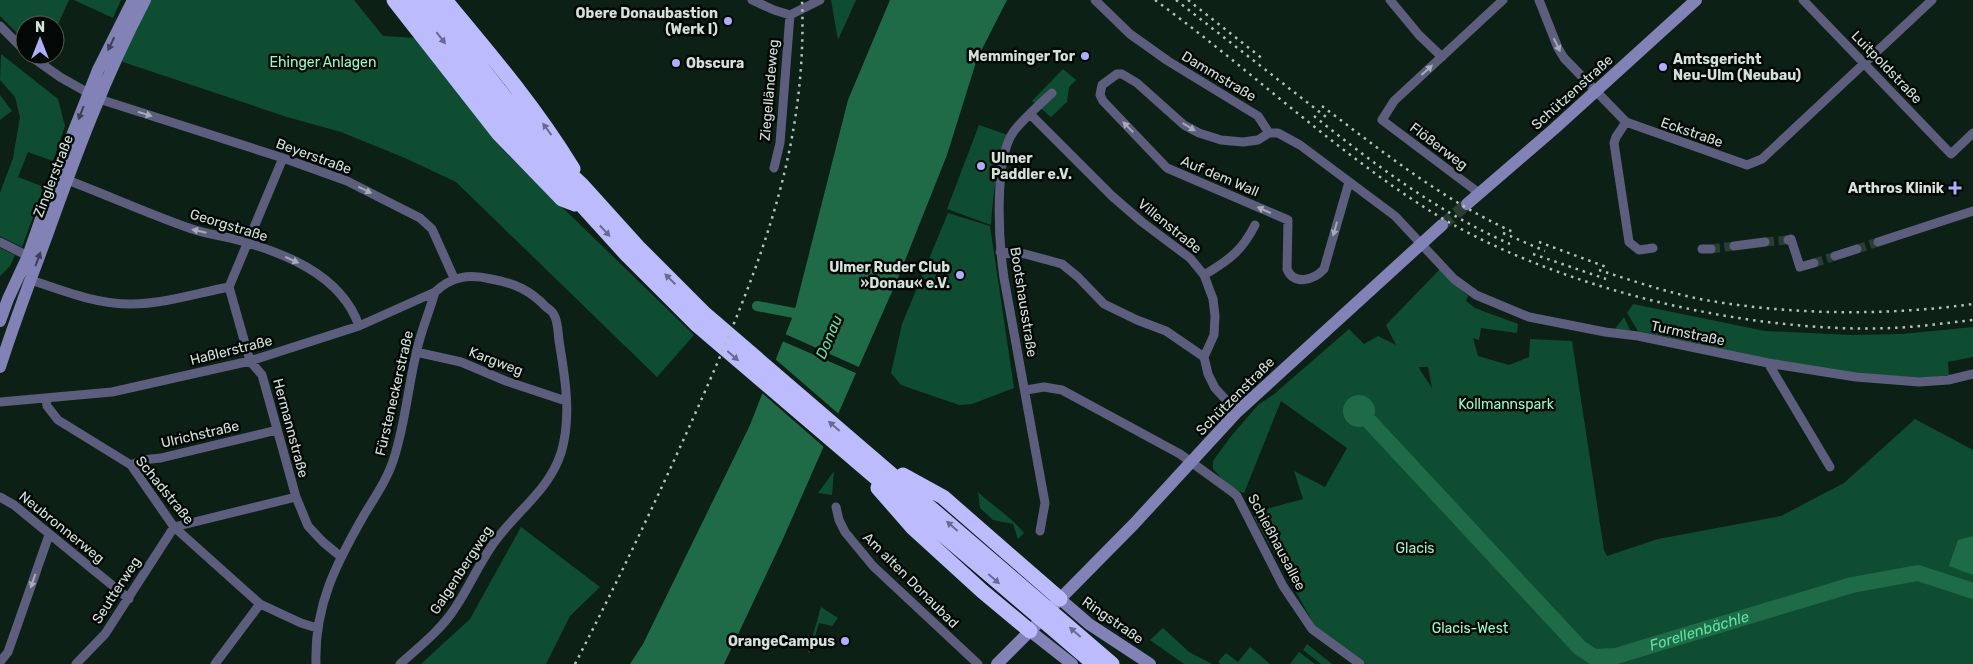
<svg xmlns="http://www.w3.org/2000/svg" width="1973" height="664" viewBox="0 0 1973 664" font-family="Rubik,sans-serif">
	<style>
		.green { fill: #0f4d32; fill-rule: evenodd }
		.water { fill: #1f6b48 }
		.pier { fill: #0c2016 }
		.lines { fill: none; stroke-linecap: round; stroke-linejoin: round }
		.canal { stroke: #1f6b48; stroke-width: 10 }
		.river { stroke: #1f6b48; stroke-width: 16 }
		.street-tunnel { stroke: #2a3d33; stroke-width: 9; stroke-dasharray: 9 4.5; stroke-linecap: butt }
		.secondary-tunnel { stroke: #2a3d33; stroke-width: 12; stroke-dasharray: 12 6; stroke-linecap: butt }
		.street { stroke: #5d5d7e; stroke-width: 9 }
		.secondary { stroke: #8282b7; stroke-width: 12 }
		.highway { stroke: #bbbbfe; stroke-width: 15 }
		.rail { stroke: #b4c2ba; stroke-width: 2.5; stroke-dasharray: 2.5 5; stroke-linecap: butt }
		.oneway { fill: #686a8e }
		.oneway2 { fill: #3c3f55 }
		.oneway3 { fill: #a4acb5 }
		.poi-dot { fill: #afaefa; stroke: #020805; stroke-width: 2 }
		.labels { text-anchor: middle; stroke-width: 5; stroke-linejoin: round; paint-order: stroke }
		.poi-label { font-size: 14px; font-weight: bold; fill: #d4e0d9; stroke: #020805; text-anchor: end }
		.park-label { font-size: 14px; fill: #99fac6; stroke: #020805 }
		.street-label { font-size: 14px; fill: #d4e0d9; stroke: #020805 }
		.water-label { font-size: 15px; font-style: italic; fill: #60e2a3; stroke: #020805 }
	</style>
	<rect width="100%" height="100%" fill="#0c2016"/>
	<!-- green -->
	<path class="green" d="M0,0h69l-14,31v-6h-30v16l-25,-25z
		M74,0h47l-8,18z
		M150,0h204l29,36 35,2 86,113 190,184 -37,42 -201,-195 -51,-24 -64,-26 -54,-15 -167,-56z
		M831,0h25l-18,40z
		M1,54l57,45 7,27 -12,35 -25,-9 -10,25 26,10 -22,60 -22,-11v-43l13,-35 7,-41 -5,-20 -15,-17z
		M1063,69l13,11 -7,7 -2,15 -16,15 -19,-16z
		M0,95l12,16 -12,9z
		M979,125l29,10c-11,30 -15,59 -17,90l-44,-16z
		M948,213l42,13 24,162 -42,16 -13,1 -58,-20 -10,-12 11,-49z
		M0,248l15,7 -5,11 -10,10z
		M1440,269l28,27 -2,5 9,7 43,16 -1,9 -36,-5 -2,12 -6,-2 5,18 31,9 20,-8 1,-18 42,2 32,209 3,6 51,-17 123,-23 63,-33 71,-64 58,31v214h-607l-51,-38 -61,-109 12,-3 -3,-4 40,-11 -9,-28 31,16 22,-39 -66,-47 -37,92 -13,-4 -18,-20v-8l19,-26 27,-31 14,-9 76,-66 15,15 14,-8 18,9 -10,-20zM1419,367h9l4,21 -12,-18z
		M1633,304l132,27 86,4 51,-1 71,-7v30l-25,5 1,13 -34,4 -53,-4 -76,-12 -148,-32 -11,-18z
		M1624,317l7,15 -17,-2z
		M834,471l-2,24 -14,-2z
		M978,492c15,14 33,25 46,41l-6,6 -5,-15 -20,-4 -13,-12z
		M521,527l79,60 -30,29 -24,48h-125l49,-45z
		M821,607l17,11 -6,8 -13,-3 -9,30 -2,-1z
		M1163,628l26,24 23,12h-28l-34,-24z
		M1307,644l25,20h-11l-18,-14z
		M1250,647l20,17h-49l-3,-2 8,-9 12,9z
		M1299,652l16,12h-25z"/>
	<!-- water -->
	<path class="water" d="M890,0h117l-30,59 -30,96 -49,123 -116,263 -58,123h-94l13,-20 107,-219 44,-112 54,-213z
		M1343 411a16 16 0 1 1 32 0a16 16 0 1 1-32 0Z
		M1973,536v39l-24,-9 9,-26z"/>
	<!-- pier -->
	<path class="pier" d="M783,333l78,35 -3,6 -78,-34z
		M774,358l66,57 -15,33 -64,-56z"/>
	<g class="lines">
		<!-- canal -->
		<path class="canal" d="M757,306l37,7"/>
		<!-- river -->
		<path class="river" id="s1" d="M1370,422l210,226 14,9 22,-1 236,-71 66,-12 55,18"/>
		<!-- street-tunnel -->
		<path class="street-tunnel" d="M1765,242l23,-2
			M1711,249l23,-3
			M1857,249l21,-7
			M1814,263l21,-7"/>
		<!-- secondary-tunnel -->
		<path class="secondary-tunnel" d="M1442,225l25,-21"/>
		<!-- street -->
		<path class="street" d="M752,0l22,10 16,5 30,-15
			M1095,0l35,34 38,27 90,55 11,17
			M1390,0l29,35 23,22
			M1539,0l19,48 6,10 62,64 121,43 15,-6 170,-159
			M1803,0l148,154 22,-21
			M0,26l25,25
			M29,55l31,22 39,22 184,59 64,23 73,37 12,11 22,49
			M1030,114l82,82 30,26 48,36 14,17 9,24 2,17 -1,19 -10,22 4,17 7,14 22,24
			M1626,122l-10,15 -2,6 15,99 10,8 14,-2
			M283,158l-54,129 21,74 12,14 34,122 12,29 15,16 17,14
			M774,168l6,-25 10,-128
			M62,178c43,16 84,35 127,50 13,5 28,7 41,10 50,13 111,35 129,88
			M1349,182l-25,87c-10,11 -30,17 -37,0l1,-49 -121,-52 -64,-67 -3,-6 2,-10 15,-11h5l15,9 47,42 15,8 22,7 22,2 15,-2 11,-7h9l22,12 95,71 59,63 22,16 53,22 76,15 33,4 130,27 88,14 63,5 29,-2 25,-6
			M1479,193l-97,-73 12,-19 109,-101
			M1788,240l3,-1 9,28 14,-4
			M0,242l28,14
			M1878,242l95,-31
			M1734,246l31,-4
			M1702,249h9
			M1000,252l25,2 37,10 16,13 26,27 33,16 29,11 38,26
			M1835,256l22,-7
			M1204,275c25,-15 38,-24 51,-50
			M31,280c32,11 65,24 100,24 33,0 67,-11 98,-17
			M416,352l45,10 45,19 60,20
			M1768,363l62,104
			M1026,390l18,-3 18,3 118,64 51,37 6,5 46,90 29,43 48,35
			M46,398l1,8 11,14 73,45 43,62 86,77 41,19 16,5
			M0,402l112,-10 138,-31 109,-35 76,-34c17,-16 34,-18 56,-13 23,4 39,11 55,28 3,2 7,5 8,8 4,6 4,18 5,26 6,36 13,76 2,112 -12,37 -43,57 -65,87 -16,21 -26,46 -41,68 -14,22 -36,39 -55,56
			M131,465l11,-5 19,-2 116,-28
			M0,497l14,8 115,94
			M836,507l3,13 6,12 28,34 105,98
			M1040,531l5,-28 -41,-225c-5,-34 -11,-119 10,-147 11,-14 25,-26 38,-38
			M0,662l8,-10 41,-117
			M76,664l29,-30 69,-107 122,-30
			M215,664l45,-60
			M316,664c-2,-58 20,-100 48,-149 11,-18 24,-37 30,-57 11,-34 14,-70 22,-104 4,-21 13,-41 19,-62"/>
		<!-- secondary -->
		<path class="secondary" d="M1467,204l87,-75 142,-129
			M0,321l8,-22 20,-43 28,-80 42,-106 35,-70
			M0,367c14,-44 30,-86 46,-129 29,-81 59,-162 99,-238
			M1060,599l29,25 61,40
			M1054,605l80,-81 103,-112 205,-187
			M1030,631l42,33
			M997,664l40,-40"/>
		<!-- highway -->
		<path class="highway" d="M394,0l105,134 63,65 13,5
			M411,0l99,126 117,129 69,69 398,340
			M428,0l124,157 30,28 56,62 67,67 407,350
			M445,0c45,54 91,108 128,169
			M903,475l40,22 117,102
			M878,488l35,40 69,63 48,40"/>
		<!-- rail -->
		<path class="rail" d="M1155,0c92,67 175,147 272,209 122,78 319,125 464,119 27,-1 55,-5 82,-8
			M1176,0l150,117
			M1188,0l75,59
			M1322,106c61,46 121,94 191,126
			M1314,116c61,49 124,96 196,128
			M1503,233l42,18
			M1539,242l70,26
			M1533,254l73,25
			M1599,270c34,11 70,23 106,30 88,15 179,16 268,4
			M575,664c44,-85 85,-171 124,-259 59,-134 109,-255 103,-405"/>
	</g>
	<!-- one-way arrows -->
	<defs><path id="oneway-solid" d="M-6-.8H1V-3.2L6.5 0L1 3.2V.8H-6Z" transform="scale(1.25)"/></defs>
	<g class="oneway">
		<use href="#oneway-solid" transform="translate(441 38) rotate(52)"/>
		<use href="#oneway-solid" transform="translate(547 129) rotate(-126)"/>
		<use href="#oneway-solid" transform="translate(605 231) rotate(47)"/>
		<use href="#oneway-solid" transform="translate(670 279) rotate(-135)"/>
		<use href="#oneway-solid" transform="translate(733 356) rotate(41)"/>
		<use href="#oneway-solid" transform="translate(834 426) rotate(-139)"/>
		<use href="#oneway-solid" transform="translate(952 526) rotate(-139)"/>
		<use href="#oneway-solid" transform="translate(994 579) rotate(41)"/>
		<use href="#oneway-solid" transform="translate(1075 632) rotate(-139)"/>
	</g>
	<g class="oneway2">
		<use href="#oneway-solid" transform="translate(111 44) rotate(116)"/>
		<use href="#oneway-solid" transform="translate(81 113) rotate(111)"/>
		<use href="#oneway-solid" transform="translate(38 259) rotate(-70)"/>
	</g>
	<g class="oneway3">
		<use href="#oneway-solid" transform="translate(1557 45) rotate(64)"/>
		<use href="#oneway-solid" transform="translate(1427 70) rotate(-42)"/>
		<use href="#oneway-solid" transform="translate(145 114) rotate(18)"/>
		<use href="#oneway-solid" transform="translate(1128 127) rotate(-134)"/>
		<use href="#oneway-solid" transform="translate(1189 127) rotate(31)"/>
		<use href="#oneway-solid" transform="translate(365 190) rotate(26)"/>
		<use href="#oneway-solid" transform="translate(1264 210) rotate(-156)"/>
		<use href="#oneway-solid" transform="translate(1335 229) rotate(106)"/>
		<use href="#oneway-solid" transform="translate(199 231) rotate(-167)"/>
		<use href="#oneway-solid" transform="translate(292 260) rotate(24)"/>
		<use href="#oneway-solid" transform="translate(33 581) rotate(109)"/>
	</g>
	<!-- markers -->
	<g class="poi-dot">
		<circle cx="728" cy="21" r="5"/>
		<circle cx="1085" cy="56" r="5"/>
		<circle cx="676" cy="63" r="5"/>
		<circle cx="1663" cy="67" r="5"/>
		<circle cx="981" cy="166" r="5"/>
		<path d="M1952.5 180.5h5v5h5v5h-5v5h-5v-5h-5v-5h5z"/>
		<circle cx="960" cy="275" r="5"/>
		<circle cx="845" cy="641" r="5"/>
	</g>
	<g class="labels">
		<!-- poi labels -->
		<g class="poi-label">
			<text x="718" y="18">Obere Donaubastion<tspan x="718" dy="16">(Werk I)</tspan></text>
			<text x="1075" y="61">Memminger Tor</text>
			<text x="1673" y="64" text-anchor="start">Amtsgericht<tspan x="1673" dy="16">Neu-Ulm (Neubau)</tspan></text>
			<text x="686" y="68" text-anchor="start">Obscura</text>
			<text x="991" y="163" text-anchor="start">Ulmer<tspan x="991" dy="16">Paddler e.V.</tspan></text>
			<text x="1944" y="193">Arthros Klinik</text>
			<text x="950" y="272">Ulmer Ruder Club<tspan x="950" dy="16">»Donau« e.V.</tspan></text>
			<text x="835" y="646">OrangeCampus</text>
		</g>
		<!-- park labels -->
		<g class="park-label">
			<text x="323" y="67">Ehinger Anlagen</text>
			<text x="1506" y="409">Kollmannspark</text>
			<text x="1415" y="553">Glacis</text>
			<text x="1470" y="633">Glacis-West</text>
		</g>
		<!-- street labels -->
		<g class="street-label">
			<text transform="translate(1887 67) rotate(46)" y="5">Luitpoldstraße</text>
			<text transform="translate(1219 76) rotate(31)" y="5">Dammstraße</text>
			<text transform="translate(769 90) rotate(-85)" y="5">Ziegelländeweg</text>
			<text transform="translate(1572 92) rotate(-42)" y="5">Schützenstraße</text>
			<text transform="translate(1692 132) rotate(19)" y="5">Eckstraße</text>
			<text transform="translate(1439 146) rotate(37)" y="5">Flößerweg</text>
			<text transform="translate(314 156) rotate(20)" y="5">Beyerstraße</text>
			<text transform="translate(53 176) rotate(-69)" y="5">Zinglerstraße</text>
			<text transform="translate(1220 176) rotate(23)" y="5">Auf dem Wall</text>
			<text transform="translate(229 225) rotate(17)" y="5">Georgstraße</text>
			<text transform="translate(1170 226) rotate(39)" y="5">Villenstraße</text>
			<text transform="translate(1024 302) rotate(81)" y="5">Bootshausstraße</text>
			<text transform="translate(1688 333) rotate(12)" y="5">Turmstraße</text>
			<text transform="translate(231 350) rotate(-14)" y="5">Haßlerstraße</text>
			<text transform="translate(496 361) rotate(21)" y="5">Kargweg</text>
			<text transform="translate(394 393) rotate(-77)" y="5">Fürsteneckerstraße</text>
			<text transform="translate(1235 396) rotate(-45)" y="5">Schützenstraße</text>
			<text transform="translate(291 428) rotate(75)" y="5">Hermannstraße</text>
			<text transform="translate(200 434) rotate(-13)" y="5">Ulrichstraße</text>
			<text transform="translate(165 490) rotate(51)" y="5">Schadstraße</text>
			<text transform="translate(62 527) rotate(39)" y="5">Neubronnerweg</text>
			<text transform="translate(1277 542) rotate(62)" y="5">Schießhausallee</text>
			<text transform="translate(461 570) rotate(-57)" y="5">Galgenbergweg</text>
			<text transform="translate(911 580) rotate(45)" y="5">Am alten Donaubad</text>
			<text transform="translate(116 590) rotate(-57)" y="5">Seutterweg</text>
			<text transform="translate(1113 620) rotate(35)" y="5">Ringstraße</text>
		</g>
		<!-- water labels -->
		<g class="water-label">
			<text transform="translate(829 337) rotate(-67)" y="5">Donau</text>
			<text dy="5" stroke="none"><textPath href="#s1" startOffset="434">Forellenbächle</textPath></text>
		</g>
	</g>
	<!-- north arrow -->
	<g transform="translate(40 40)"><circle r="24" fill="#020805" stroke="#565e5a"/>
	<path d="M0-4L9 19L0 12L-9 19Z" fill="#afaefa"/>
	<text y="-8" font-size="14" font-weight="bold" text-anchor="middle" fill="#d4e0d9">N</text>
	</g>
</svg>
